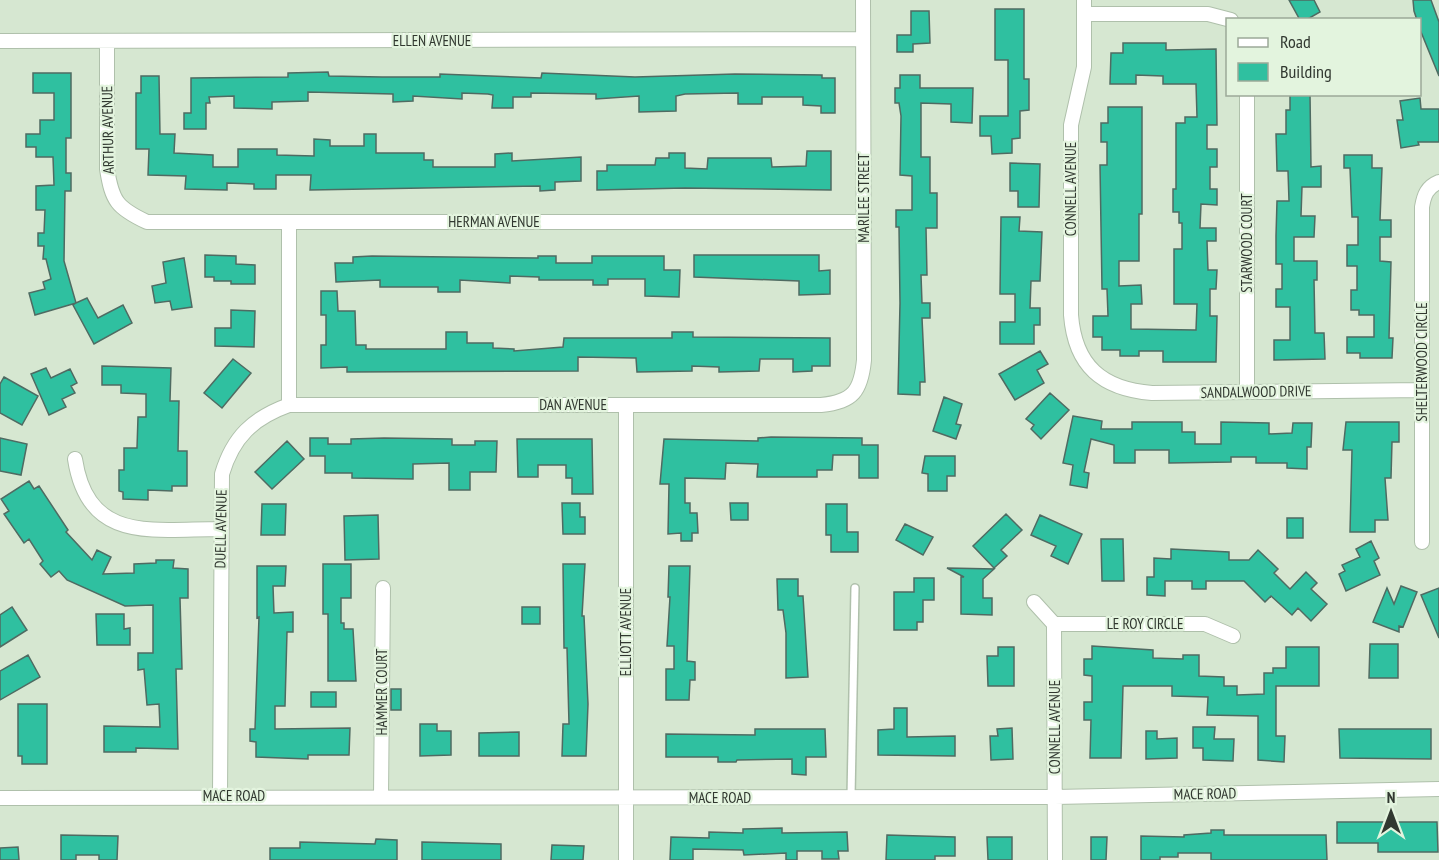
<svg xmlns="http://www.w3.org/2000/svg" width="1439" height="860" viewBox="0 0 1439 860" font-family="'PT Sans Narrow',sans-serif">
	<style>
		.building { fill: #2fc0a0; stroke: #4f6b62; stroke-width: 1.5 }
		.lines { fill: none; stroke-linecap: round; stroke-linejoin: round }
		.service-casing { stroke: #afc0ab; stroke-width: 10 }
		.minor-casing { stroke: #afc0ab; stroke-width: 16 }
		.service { stroke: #fff; stroke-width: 7 }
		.minor { stroke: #fff; stroke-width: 14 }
		.labels { text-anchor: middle; stroke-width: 4.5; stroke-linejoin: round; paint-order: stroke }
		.street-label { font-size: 15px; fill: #313830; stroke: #e3f4de }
	</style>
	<rect width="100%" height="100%" fill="#d6e7d1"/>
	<!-- building -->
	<path class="building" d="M1289,0h25l6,12 -14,8h-6z
		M1413,0h18l8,22v54l-20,-49v-7h-2l-3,-9z
		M995,9h29v70h5v31l-9,1v27l-8,1v14l-20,1 -1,-18h-11v-20h28v-56h-13z
		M911,11h18l1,32 -17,1v8h-16v-17h14z
		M1123,43h43v7l50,-1 1,76h-10v24h10v18h-7v22h7v16l-16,-1 -1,24h16v13h-9l1,29h9l-1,19h-6v27h7l-1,46h-53v-11h-24v5h-19v-6h-18v-13h-9v-21h15l-1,-27h-5l-2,-124h7v-23h-6v-19h7v-16h34v107h-3v47h-20v25l22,-1 1,19h-11v25l65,1 1,-26h-23v-55h8v-26h-3v-11h-6v-23h3v-66h9v-6h12l-1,-33h-33v-8l-27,-1v9h-26l1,-31h12z
		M328,72l1,4 53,1h58v-3l101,4 1,-5 93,4 100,-3 87,1v3h13v35h-14v-7l-18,-1v-8h-41v7h-24v-11l-53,1 -9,2v15l-37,1v-16l-43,3v-5l-65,-1v4h-18v11h-21l1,-13 -5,-1 -26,-1v6l-49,-3v5l-20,1v-8l-85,-2v9l-36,1v7l-38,-1v-12l-25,1 1,6h-4v26h-22v-16h7v-35l97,-1v-4z
		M33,73h38v65h-5v35h5v18h-6l-1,70 12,42 11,-5 11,20 25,-13 9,18 -38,21 -21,-39 3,-2 -41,12 -6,-22 16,-4 -2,-7 8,-3 -5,-20h-3l1,-13h-6v-13h6l1,-23h-9v-24l18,-1 -1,-28h-17v-10h-10v-13h14v-14h14v-27h-21z
		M900,75h20v13h53l-1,35 -21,-1v-18l-30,-1v54h9v36h7v35h-11l1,47h-6l1,28h8v15h-8l3,64h-5v13l-22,-1 2,-91 -1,-76h-3v-17h16v-34l-12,-1 1,-59 -2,-13h-4v-15h5z
		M141,76h18l1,58h15l-1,19 39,2v12h25v-18h39v6l37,1v-17l16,1v6h34v-12h12v19h48v7h9v7h62v-13l17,-1v8l69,-4v24l-26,1v8l-15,1v-5l-230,4 1,-15h-35v14h-22v-5l-27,-1v7l-42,-1 1,-13 -38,-1 1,-26h-13v-56h5z
		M1290,94h20l1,73 10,-1v21h-19l-1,29h14l-1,21h-20v24h23v19h-3l1,53h9l1,26 -51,1v-20h16v-33h-14v-18h6v-25h-6v-28l1,-35h12l-1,-30h-11l-1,-37h10v-24h4z
		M1420,98l1,11h18v33h-21l1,3 -18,3 -4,-28h6l-3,-19z
		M807,151h24v39l-146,-2 -88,2v-19h10v-6h48l1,-7h13v-5h16v15l22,1 1,-11h63l1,9 34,-1z
		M1344,155h28v13h10l-2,52h11v17h-11v24l11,1 -2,76h4l-1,20h-32v-5h-13v-16h27v-22h-15v-5h-8v-20h6v-24h-10v-21h11v-28h-6l-2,-49h-6z
		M1010,163l30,1 -1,43h-21v-16h-8z
		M1001,217h19l-1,14 23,1 -2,49h-9l-1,27h10v17h-6v19h-34v-22h15v-28h-15z
		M205,255l31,1v8l19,1v19h-24v-3h-17v-4h-9z
		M694,255h125v16l11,-1v24l-31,1v-14l-105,-4z
		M372,256l166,2v-2h18v7h36v-7h72v14h16l-1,27 -34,-1v-17h-37v6h-15v-5h-54v-3l-29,-1v7l-50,-3v12h-22v-5h-58v-7l-44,2 -1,-19h18v-6z
		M184,258l8,49 -20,3 -2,-9 -15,2 -3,-17 14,-3 -3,-21z
		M321,291h16l1,20h17l1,34h10v4h80v-17h21v11h26v5l21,1v2l49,-4 1,-9h108v-6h21v5l137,1v28h-18v5l-19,1v-13h-33l-1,12 -40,1v-5l-27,-1v5l-55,1 -1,-14 -58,-1v14l-231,1v-5l-26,1v-23h5v-30h-5z
		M231,310l24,1 -1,36 -39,-1v-18h16z
		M1040,351l8,13 -11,6 7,13 -29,17 -16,-26z
		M233,359l18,14 -29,35 -18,-15z
		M102,366l69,2 -1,33h9l-1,50h9v35h-15v5l-24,-1v10l-25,-1v-7l-4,-1v-21h5v-22h13l1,-31h8v-23l-25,-1v-8h-19z
		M46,368l5,10 19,-9 7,14 -6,3 4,7 -13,6 4,8 -17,8 -18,-41z
		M4,377l34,19 -16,29 -22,-12v-29z
		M1050,393l19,17 -28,29 -10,-10 3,-4 -8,-6z
		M944,397l18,7 -6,20 5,1 -5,14 -23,-8z
		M1073,416l29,5 -1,8h31v-7h50v10h13v12h26v-22l48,1v11l23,-1 1,-10h19l-1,24h-4v22l-20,-1v-5h-31v-6h-25v5l-62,1v-13h-34v13h-21v-18l-23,-6 -7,33 5,1 -2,15 -17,-3 3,-20 -10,-2z
		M1346,422h53v20h-7l-1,36h-6l3,42h-13v12h-25l2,-82h-9z
		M771,437l91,1v7h16v33h-19v-23h-26l-1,15h-15v7h-60l1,-13 -32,-1 -1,16 -40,-1v25h5v10h7l1,20h-6v8h-11v-8l-13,1 1,-50h-9l4,-45 94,2v-3z
		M0,438l27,6 -6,31 -21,-4z
		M310,438h18v6h23v-5l33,-1 68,1v6h23v-4h22l-1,31h-26v18h-21v-27l-36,1v15l-61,-1v-5h-27v-17h-15z
		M517,439h75l1,55h-21v-16h-6v-13h-28v12h-20z
		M287,441l17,18 -32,30 -17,-17z
		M925,456h30v20h-8v15h-19v-17l-6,-1z
		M29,481l5,8 5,-3 29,44 -2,2 26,28 5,-10 14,7 -8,17 31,-1v-9l22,-1v-3h18l-1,8 15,1v29h-8l2,71h-6l2,80 -42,-1v4h-32v-26l56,1 -1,-23 -12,1 -3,-36 -6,1v-17h15v-48l-28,1 -58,-26 -8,-9 -8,6 -11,-13 3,-3 -14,-22 -5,4 -20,-29 5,-3 -8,-12z
		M562,503h18v14h5v17h-22z
		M730,503h18v17h-17z
		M262,504h24l-1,31h-24z
		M826,504h21v28h11v20h-27v-17h-5z
		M1006,514l16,16 -21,20 6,6 -13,12 -21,-22z
		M378,515l1,44 -34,1 -1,-44z
		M1040,515l42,19 -14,30 -17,-8 5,-10 -25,-11z
		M1287,518h16v20h-16z
		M905,524l28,13 -10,18 -27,-15z
		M1101,539h22l1,42h-22z
		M1371,541l8,17 -5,3 6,14 -34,16 -7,-17 6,-3 -3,-6 18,-8 -4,-8z
		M1171,549l58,3v8h20l9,-10 20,19 -4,4 16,16 16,-17 11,11 -6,6 16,15 -16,17 -13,-13 -6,7 -21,-19 -6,6 -21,-21h-38v8h-14v-8h-27v15l-18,-1v-18h7v-19l17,1z
		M323,564h28v34h-10v25h3v6h9l3,52h-28v-67h-5z
		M563,564h22l-3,52h2l4,88 -2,52h-24l1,-32h6l-2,-76h-3z
		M257,566h29l-1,20h-12l1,27 19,-1v20h-6l-2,74h-10v23l75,-1 -1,27h-41v4l-52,-2v-15l-6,-1v-12h5l4,-112 -2,1z
		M669,566h21l-3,95 8,1v18h-5l-1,20h-23v-31h8v-23h-7l3,-49h-2z
		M947,568l47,1 -11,10v19h9v17l-31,-1v-37h3z
		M914,578h20v22h-11v22h-6v8h-23v-38h20z
		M777,579h21v17h5l5,81 -22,1v-45l-3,-23h-5z
		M1401,586l16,6 -14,35 -4,-1v6l-26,-10 14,-34 7,16z
		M1439,588v50l-18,-43z
		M12,607l15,23 -27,17v-32z
		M522,607h18v17h-18z
		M96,614h28v15l6,-1v17h-33z
		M1370,644h28v34h-29z
		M1092,646l61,4v8l30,1v-4h16v21l25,1v9h13v9l27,-1v-21h9v-5h13v-21h33v39h-43v50h9l-1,26 -26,-2v-44l-51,-1 1,-18 -36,-1v-10h-49l-2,72h-31l1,-38h-7v-18h8v-26l-8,-1v-16h8z
		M998,647h16v39h-26l-1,-30h11z
		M28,655l12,22 -40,23v-29z
		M391,689h10v21h-10z
		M311,692h25v15h-25z
		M18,704h29v60h-25v-8h-4z
		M894,708h13v29l48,-1v20l-77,-1v-25l16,-1z
		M420,724h17v7h14v24l-31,1z
		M1193,727h22l-1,12h20l-1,22 -30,-1v-12h-10z
		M1012,728l1,31 -22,1 -1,-24h8l-1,-7z
		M755,729h70l1,28h-20v18l-14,-1v-15l-55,1 -1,2h-18v-5h-52v-23l89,1z
		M1339,729h92v30l-91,-1z
		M1146,731h11v8l20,-1v20l-31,1z
		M519,732v24h-40v-23z
		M1337,822h100l1,30h-60v-9h-41z
		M782,828v5l65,-1 1,19h-10l1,8h-17v-8h-25v9h-11v-7l-42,2 -1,-5 -50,-1v11h-23l1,-23 38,1v-6l34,1v-4z
		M1211,830h13v5h102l1,25h-116v-7h-33v4h-18v3h-19v-24l43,1v-2l27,-2z
		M61,835l57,1 -1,24h-18v-5h-23v5h-15z
		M887,835l68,2v19h-20v4h-49z
		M987,837h25v23h-24z
		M1091,837h16l-1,23h-15z
		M376,839l21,1v20h-127v-12h30v-6l75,2z
		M422,842l79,2v16h-79z
		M552,845l32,1 -1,14h-32z
		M18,847l1,13h-19v-12z"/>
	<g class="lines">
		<!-- service casing -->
		<g class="service-casing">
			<path id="service" d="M851,797l4,-209"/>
		</g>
		<!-- minor casing -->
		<g class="minor-casing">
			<path id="minor" d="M1084,0v67l-13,58v190c4,51 31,74 81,78l270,-3
				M1084,14h124l23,6
				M0,41l863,-2
				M107,41v128c5,32 10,39 40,53h717
				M1247,94v298
				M289,223v182
				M626,405v455
				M75,459c13,85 78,70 145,70
				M1422,542v-335c2,-12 5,-20 17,-25
				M1034,602l20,22 1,236
				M1054,624h151l28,12
				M220,796l2,-322c11,-37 31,-56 67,-69h532c32,-3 40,-14 43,-45l-1,-360
				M381,796l2,-208
				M0,798l1055,-1 384,-8"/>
		</g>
		<!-- service -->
		<use href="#service" class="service"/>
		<!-- minor -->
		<use href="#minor" class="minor"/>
	</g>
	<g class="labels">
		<!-- street labels -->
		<g class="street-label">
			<text x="432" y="46">ELLEN AVENUE</text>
			<text transform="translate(108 130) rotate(-91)" y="5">ARTHUR AVENUE</text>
			<text transform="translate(1071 189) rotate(-90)" y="5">CONNELL AVENUE</text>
			<text transform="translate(864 198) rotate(-90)" y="5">MARILEE STREET</text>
			<text x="494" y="227">HERMAN AVENUE</text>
			<text transform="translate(1247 243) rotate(-90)" y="5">STARWOOD COURT</text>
			<text transform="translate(1422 362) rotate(-90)" y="5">SHELTERWOOD CIRCLE</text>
			<text transform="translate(1256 392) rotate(-1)" y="5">SANDALWOOD DRIVE</text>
			<text x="573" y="410">DAN AVENUE</text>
			<text transform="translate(221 529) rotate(-89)" y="5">DUELL AVENUE</text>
			<text x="1145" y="629">LE ROY CIRCLE</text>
			<text transform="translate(626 632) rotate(-90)" y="5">ELLIOTT AVENUE</text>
			<text transform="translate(382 692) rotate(-90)" y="5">HAMMER COURT</text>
			<text transform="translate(1055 727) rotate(-90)" y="5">CONNELL AVENUE</text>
			<text transform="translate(1205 794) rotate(-1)" y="5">MACE ROAD</text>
			<text x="234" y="801">MACE ROAD</text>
			<text x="720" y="803">MACE ROAD</text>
		</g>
	</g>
	<!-- legend -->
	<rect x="1226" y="18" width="195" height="78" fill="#e3f4de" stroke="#9ca998" stroke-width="1.5"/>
	<rect x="1238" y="38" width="30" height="9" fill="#ffffff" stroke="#9ca998" stroke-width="1.5"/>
	<text x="1280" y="48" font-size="18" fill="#313830">Road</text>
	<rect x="1238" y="63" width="30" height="18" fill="#2fc0a0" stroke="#9ca998" stroke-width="1.5"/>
	<text x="1280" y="78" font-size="18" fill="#313830">Building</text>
	<!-- north arrow -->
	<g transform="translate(1391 812)" stroke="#e3f4de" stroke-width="4.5" paint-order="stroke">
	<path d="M0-4.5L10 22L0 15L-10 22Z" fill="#313830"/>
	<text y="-9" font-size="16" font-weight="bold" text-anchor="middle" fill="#313830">N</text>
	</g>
</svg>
